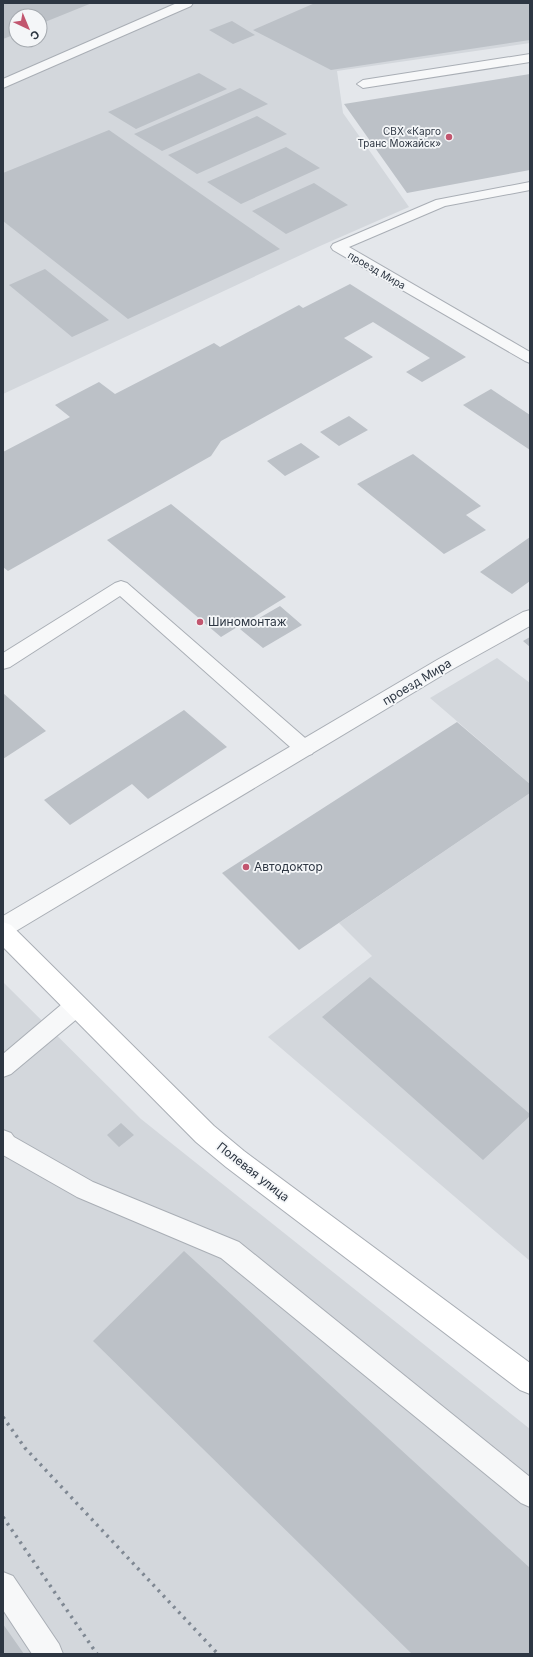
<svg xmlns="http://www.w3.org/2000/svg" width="533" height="1657" viewBox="0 0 533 1657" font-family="Inter,sans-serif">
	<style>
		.built { fill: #d3d7dc; fill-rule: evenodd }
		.building { fill: #bcc1c7 }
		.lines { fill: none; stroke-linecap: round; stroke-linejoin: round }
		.lane-casing { stroke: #a9aeb5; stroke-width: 2 }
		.street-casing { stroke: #a9aeb5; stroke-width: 2 }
		.secondary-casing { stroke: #a9aeb5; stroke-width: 2 }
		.lane { fill: #f7f8f9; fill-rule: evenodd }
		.street { fill: #f7f8f9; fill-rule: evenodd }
		.secondary { fill: #fff; fill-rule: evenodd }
		.rail { stroke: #7f8893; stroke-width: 3.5; stroke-dasharray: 2.5 5; stroke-linecap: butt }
		.poi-dot { fill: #c2566f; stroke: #f4f6f8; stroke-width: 1.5 }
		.labels { text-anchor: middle; stroke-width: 3.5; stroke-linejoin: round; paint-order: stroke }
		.far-poi-label { font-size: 10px; fill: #2d3642; stroke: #f4f6f8; text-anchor: end }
		.far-street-label { font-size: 10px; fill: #2d3642; stroke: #f4f6f8 }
		.poi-label { font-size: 12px; fill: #2d3642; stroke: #f4f6f8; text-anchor: start }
		.street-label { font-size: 12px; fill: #2d3642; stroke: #f4f6f8 }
	</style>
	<rect width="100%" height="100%" fill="#e4e7eb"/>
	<!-- built -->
	<path class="built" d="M3,3h527v40l-193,28 6,42 66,94 -89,39 -317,148zM16,16h24v24h-24z
		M497,658l33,25v101l-100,-86z
		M530,793v468l-262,-224 104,-81 -33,-33z
		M3,982l138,137 389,310v225h-527z"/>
	<!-- building -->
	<path class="building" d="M3,3h89l-52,21v-8h-24v18l-13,5z
		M315,3h215v37l-199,30 -78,-40z
		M232,21l23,14 -22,9 -24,-14z
		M199,73l28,16 -91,40 -28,-17z
		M530,74v96l-123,23 -63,-89z
		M240,88l28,16 -106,47 -28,-17z
		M257,116l30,18 -90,40 -29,-19z
		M109,130l171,119 -152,70 -125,-98v-48z
		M286,147l34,21 -79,36 -34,-22z
		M314,183l34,22 -62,29 -34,-23z
		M45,269l64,51 -37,17 -63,-52z
		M350,284l116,73 -44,25 -16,-10 24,-14 -57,-36 -29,16 29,19 -152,84 -10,15 -203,115 -5,-4v-115l67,-35 -15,-12 44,-23 16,12 99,-51 6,4 79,-42 4,3z
		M491,389l39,26v35l-67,-45z
		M349,416l19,14 -29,16 -19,-14z
		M301,443l19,14 -35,19 -18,-15z
		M413,454l68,52 -15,9 20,15 -42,24 -87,-70z
		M171,504l115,93 -65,40 -114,-97z
		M530,537v44l-18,13 -32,-22z
		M280,606l22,19 -39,23 -23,-19z
		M530,637v10l-7,-6z
		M3,693l43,38 -43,28z
		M184,710l43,37 -79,52 -16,-15 -62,41 -26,-25z
		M457,722l73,62v9l-231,157 -77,-77z
		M370,977l160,137v2l-47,44 -161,-143z
		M121,1123l13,12 -15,12 -12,-12z
		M184,1251l346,317v86h-118l-319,-313z
		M3,1624l21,30h-21z"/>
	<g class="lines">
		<!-- lane casing -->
		<g class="lane-casing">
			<path id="lane" d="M177,3h16l-2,3 -188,82v-9z
				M530,54v8l-167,26 -6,-4 6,-4z
				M530,182v8l-85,16 -96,41 181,105v11l-5,-2 -192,-111 -2,-3 2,-3 103,-44z
				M121,581l6,2 185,161 3,5 -3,5 -7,2 -7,-2 -178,-158 -110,71 -7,2v-16l112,-70z
				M76,997l8,2 3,7 -3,7 -73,61 -8,3v-23l65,-55z
				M3,1130l8,3 3,4 79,45 146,60 291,235v30l-9,-4 -300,-245 -144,-61 -74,-42z
				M3,1572l10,4 46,68 4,10h-31l-29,-44z"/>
		</g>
		<!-- street casing -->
		<g class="street-casing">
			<path id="street" d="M530,610v16l-79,44 -440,264 -8,3v-21l434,-256 86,-48z"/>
		</g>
		<!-- secondary casing -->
		<g class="secondary-casing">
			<path id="secondary" d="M3,922l8,3 203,201 30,25 286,212v31l-10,-4 -294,-223 -30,-25 -193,-195z"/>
		</g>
		<!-- lane -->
		<use href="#lane" class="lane"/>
		<!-- street -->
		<use href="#street" class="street"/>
		<!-- secondary -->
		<use href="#secondary" class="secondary"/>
		<!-- rail -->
		<path class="rail" d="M3,1417l22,31 193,206
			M3,1517l94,137"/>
	</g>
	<!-- markers -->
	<g class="poi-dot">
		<circle cx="449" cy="137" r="4"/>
		<circle cx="200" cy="622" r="4"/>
		<circle cx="246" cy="867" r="4"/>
	</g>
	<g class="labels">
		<!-- far-poi labels -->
		<g class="far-poi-label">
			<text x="441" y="135">СВХ «Карго<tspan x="441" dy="12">Транс Можайск»</tspan></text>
		</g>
		<!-- far-street labels -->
		<g class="far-street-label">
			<text transform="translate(377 270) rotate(30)" y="4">проезд Мира</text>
		</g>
		<!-- poi labels -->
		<g class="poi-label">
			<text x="208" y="626">Шиномонтаж</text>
			<text x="254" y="871">Автодоктор</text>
		</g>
		<!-- street labels -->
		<g class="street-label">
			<text transform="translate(417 682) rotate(-31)" y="4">проезд Мира</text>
			<text transform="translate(253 1172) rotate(38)" y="4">Полевая улица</text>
		</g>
	</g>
	<!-- border -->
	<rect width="533" height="1657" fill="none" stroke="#2d3642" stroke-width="8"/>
	<!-- north arrow -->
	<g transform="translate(28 28) rotate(136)"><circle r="19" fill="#f4f6f8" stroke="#a4a9af"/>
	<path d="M0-3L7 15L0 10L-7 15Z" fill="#c2566f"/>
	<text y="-6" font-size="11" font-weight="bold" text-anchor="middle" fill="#2d3642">С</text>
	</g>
</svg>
